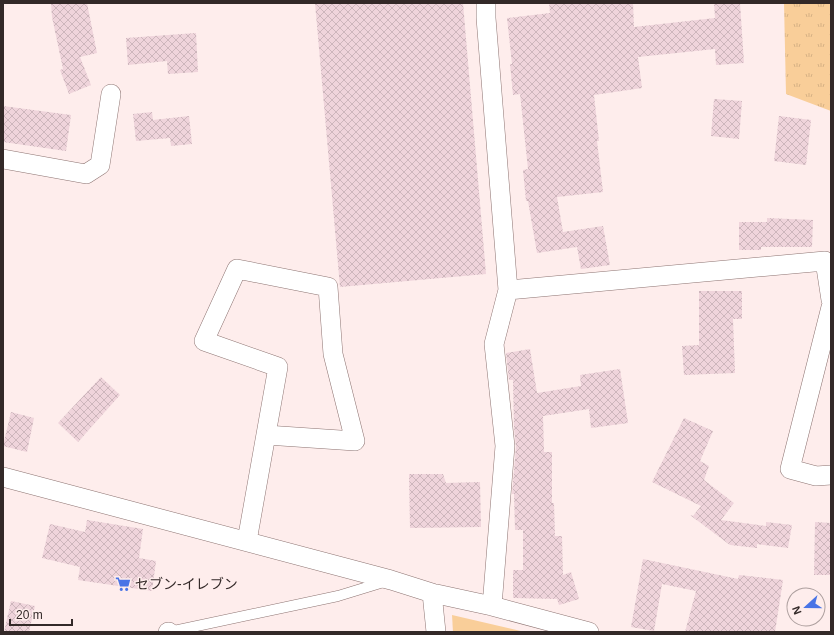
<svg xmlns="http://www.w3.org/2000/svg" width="834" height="635" viewBox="0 0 834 635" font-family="Arial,'Noto Sans JP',sans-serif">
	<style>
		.grass { fill: url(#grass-tufts) }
		.park { fill: #f9ce99 }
		.building { fill: url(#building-cross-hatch) }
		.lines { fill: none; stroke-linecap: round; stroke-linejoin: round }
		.lane-casing { stroke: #8d7472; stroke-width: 11 }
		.street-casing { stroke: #8d7472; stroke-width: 20 }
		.lane { stroke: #fff; stroke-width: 10 }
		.street { stroke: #fff; stroke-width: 19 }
		.labels { text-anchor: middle; stroke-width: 3; stroke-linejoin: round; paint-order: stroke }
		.poi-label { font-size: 14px; fill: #332928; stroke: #feedec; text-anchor: start }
	</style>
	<defs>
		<pattern id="grass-tufts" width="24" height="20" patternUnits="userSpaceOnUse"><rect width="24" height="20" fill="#f9ce99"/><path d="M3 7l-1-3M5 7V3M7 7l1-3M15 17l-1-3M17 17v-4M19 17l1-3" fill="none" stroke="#d6b184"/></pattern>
		<pattern id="building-cross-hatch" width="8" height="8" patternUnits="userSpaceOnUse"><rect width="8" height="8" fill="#efd4db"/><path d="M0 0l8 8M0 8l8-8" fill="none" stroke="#cdb6bc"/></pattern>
	</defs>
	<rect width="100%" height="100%" fill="#feedec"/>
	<!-- grass -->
	<path class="grass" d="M784,3h47v108l-45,-17z"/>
	<!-- park -->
	<path class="park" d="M452,615l73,17h-72z"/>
	<!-- building -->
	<path class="building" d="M51,3h36l10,50 -17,4 11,28 -22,9 -9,-24 3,-1 -11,-52z
		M315,3h148l23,271 -146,13z
		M549,3h84l1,24 81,-9 -1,-15h26l4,60 -28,2 -1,-16 -77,8 4,31 -48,7 5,46h-2l6,51 -46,5 6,35 40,-6 7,39 -29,4 -4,-22 -40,6 -9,-52h-2l-3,-31 5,-1 -8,-75 -7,1 -3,-31h2l-5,-46 43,-5z
		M196,33l2,39 -30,2 -1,-13 -39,4 -2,-27z
		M714,99l28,2 -3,38 -28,-3z
		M3,106l68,9 -5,36 -63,-9z
		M152,112l1,8 36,-4 3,28 -21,2 -1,-8 -34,3 -3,-27z
		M779,116l32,4 -5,45 -32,-4z
		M767,218l46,2 -1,27h-51v3h-22v-28h28z
		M699,291h43v28h-9l2,54 -51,2 -2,-29 17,-1z
		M530,349l7,44 44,-7 -1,-11 40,-6 8,54 -37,5 -2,-19 -46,7 1,36h8v51h2l1,33h7l1,39 8,-3 8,27 -20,6 -2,-6 -44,-1v-28h10v-40h-8l-1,-36h-2l4,-47 -2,-19 -1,-48h-4l-3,-27z
		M101,377l19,18 -42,47 -20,-19z
		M11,412l23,6 -7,34 -24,-6z
		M684,418l29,13 -13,30 9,5 -5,14 30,23 -13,17 45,6v-4l26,3 -4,23 -31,-4v4l-27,-3 -40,-30 3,1 8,-10 -49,-24z
		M409,474h34l3,9 34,-1 1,45 -71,1z
		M87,520l56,9 -4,29 17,3 -4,30 -74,-11 2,-13 -38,-9 8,-34 35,8z
		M815,522l16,1v52h-17z
		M643,559l95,20 1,-4 44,5 -8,52h-90l11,-41 -34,-7 -8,47 -23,-4z
		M11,601l24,5 -6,26h-25z"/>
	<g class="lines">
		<!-- lane casing -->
		<g class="lane-casing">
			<path id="lane" d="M169,632l169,-36 49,-15"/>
		</g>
		<!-- street casing -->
		<g class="street-casing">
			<path id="street" d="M486,3v15l22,272 -14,54 11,102 -13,160
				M3,159l83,15 14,-9 11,-71
				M508,290l317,-29 6,39
				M831,307l-41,162 26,7 15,-1
				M3,477l388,103 41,13 60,13 97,26
				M247,541l31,-174 -74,-26 33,-72 91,18 5,67 22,87 -89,-6
				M432,593l4,39
				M168,632h1"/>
		</g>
		<!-- lane -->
		<use href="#lane" class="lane"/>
		<!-- street -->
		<use href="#street" class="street"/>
	</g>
	<!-- icons -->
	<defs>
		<g id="supermarket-bare" transform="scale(1.2)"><path d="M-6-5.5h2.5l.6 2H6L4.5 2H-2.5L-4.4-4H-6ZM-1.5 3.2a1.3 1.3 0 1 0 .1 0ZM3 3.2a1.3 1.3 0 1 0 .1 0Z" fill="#4974e6" stroke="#feedec" stroke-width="2.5" paint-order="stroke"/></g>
	</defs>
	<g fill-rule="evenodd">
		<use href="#supermarket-bare" x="123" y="584"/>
	</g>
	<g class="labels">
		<!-- poi labels -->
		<g class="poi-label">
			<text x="135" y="589">セブン-イレブン</text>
		</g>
	</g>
	<!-- border -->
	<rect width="834" height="635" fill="none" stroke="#332928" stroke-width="8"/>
	<!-- north arrow -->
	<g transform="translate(806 607) rotate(249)"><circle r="19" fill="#feedec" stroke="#ad9f9e"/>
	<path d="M0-3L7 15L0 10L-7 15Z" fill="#4974e6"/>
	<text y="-6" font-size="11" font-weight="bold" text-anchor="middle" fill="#332928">N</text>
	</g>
	<!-- scale -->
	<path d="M10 619v6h62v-6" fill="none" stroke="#332928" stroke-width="2"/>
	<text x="16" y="619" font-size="12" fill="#332928" stroke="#feedec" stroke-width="3" paint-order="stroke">20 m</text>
</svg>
